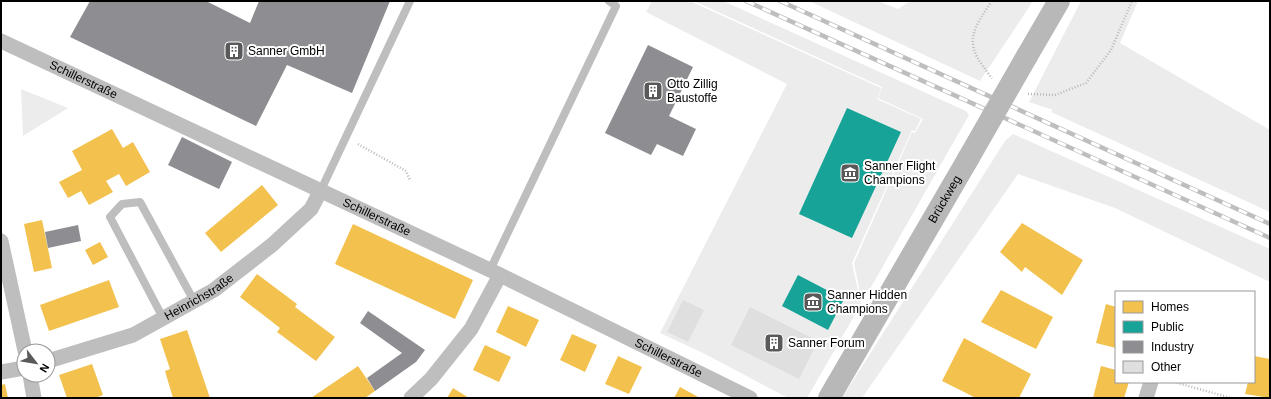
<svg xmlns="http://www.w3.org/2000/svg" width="1271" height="399" viewBox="0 0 1271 399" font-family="Arial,sans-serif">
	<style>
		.green { fill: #ececec }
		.homes { fill: #f2c14e }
		.public { fill: #17a398 }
		.industry { fill: #8d8d92 }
		.building { fill: #dfdfdf }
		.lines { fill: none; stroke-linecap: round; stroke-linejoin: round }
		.path { stroke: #b9b9b9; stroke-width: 2.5; stroke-dasharray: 1 2; stroke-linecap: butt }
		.lane { stroke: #bebebe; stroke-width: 8 }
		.street { stroke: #bebebe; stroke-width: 15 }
		.secondary { stroke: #b8b8b8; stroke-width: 22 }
		.rail-casing { stroke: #bebebe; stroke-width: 4.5 }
		.rail { stroke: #fff; stroke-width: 3; stroke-dasharray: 9; stroke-linecap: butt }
		.secondary-bridge { stroke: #b8b8b8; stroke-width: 22 }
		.labels { text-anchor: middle; stroke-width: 4; stroke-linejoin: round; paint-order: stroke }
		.poi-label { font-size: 12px; fill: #000; stroke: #fff; text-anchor: start }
		.street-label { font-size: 12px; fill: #000; stroke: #fff }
	</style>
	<rect width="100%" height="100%" fill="#fff"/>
	<!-- green -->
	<path class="green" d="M652,1h38l191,87 -4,11 44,20 -6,12 -3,-1 -60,133 9,41 -54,94h-19l-85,-45 -43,-20 127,-249 -141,-72z
		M694,1h29l243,110 3,4 -107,188 -8,-40 58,-131 3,1 8,-14 -45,-21 4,-11z
		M809,1h69l20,8 12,-8h123l-53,80z
		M1081,1h57l-18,42 150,87v82l-219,-100 2,-2 -24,-8z
		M21,89l47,19 -45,28z
		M1013,134l257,115v33l-155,-74 -97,-34 -156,224h-20l163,-257z"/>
	<!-- homes -->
	<path class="homes" d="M112,129l11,19 10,-6 17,30 -24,14 -7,-12 -13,7 7,11 -24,13 -8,-14 -13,7 -9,-16 23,-12 -10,-19z
		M262,185l16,20 -57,47 -16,-19z
		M42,220l10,48 -18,4 -10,-48z
		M1022,223l61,37 -21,35 -37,-28 -3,5 -22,-20z
		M353,224l120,56 -18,39 -120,-55z
		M100,242l8,15 -15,8 -8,-15z
		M257,274l40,30 -2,3 40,30 -19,24 -39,-29 3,-4 -40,-31z
		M109,280l10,27 -70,24 -9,-26z
		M1001,290l52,27 -17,32 -55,-27z
		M1106,304l10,3v41l-20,-5z
		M508,306l31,14 -13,27 -30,-15z
		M187,330l23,68h-37l-8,-27 5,-2 -10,-30z
		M572,334l25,11 -12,27 -25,-12z
		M964,338l67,36 -12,24h-43l-34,-17z
		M485,345l26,12 -12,25 -26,-12z
		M618,356l24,11 -13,27 -24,-10z
		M1254,356l16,3v39l-25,-4 3,-12h6z
		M92,364l11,31 -8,3h-28l-8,-23z
		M358,366l17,25 -10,7h-54z
		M1101,366l15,4v12h13l-5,16h-31z
		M5,384l3,14h-7v-13z
		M680,387l20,11h-26z
		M453,388l16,10h-22z"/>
	<!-- public -->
	<path class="public" d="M847,108l54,24 -49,106 -53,-24z
		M798,275l46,24 -16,31 -46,-24z"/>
	<!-- industry -->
	<path class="industry" d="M90,1h116l44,22 9,-22h131l-38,92 -65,-28 -31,61 -186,-89z
		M648,45l45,22 -24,49 27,13 -13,27 -26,-12 -6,11 -46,-22z
		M182,137l50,25 -13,27 -51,-24z
		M78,225l3,16 -33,7 -3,-16z
		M368,311l57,39 -9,12 -41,29 -8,-13 35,-25 -42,-30z"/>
	<!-- building -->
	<path class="building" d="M683,300l21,10 -16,32 -21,-10z
		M750,307l68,34 -19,38 -68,-34z"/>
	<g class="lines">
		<!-- path -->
		<path class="path" d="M992,1c-16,24 -29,39 -9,65 3,4 6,9 9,12
			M1028,94l27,1 31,-12 25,-33 21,-49
			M358,144l48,27 4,9
			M1174,382l57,16"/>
		<!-- lane -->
		<path class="lane" d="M321,190l89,-189
			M490,270l126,-264 -7,-5
			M163,318l-53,-101 12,-13 18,-2 54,99"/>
		<!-- street -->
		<g class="street">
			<path id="s1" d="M1,41l489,229 260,128"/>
			<path d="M1,241l24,110"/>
			<path id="s2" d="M48,361l85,-26 81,-45 58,-45 39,-36 10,-19"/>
			<path d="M1,372l23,-4"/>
			<path d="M30,375l4,23"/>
			<path d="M411,398l20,-19 40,-50 29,-54"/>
			<path d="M1146,398l5,-16"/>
		</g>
		<!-- secondary -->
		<g class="secondary">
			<path d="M1027,56l32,-55"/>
			<path id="s3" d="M829,398l139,-239"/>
		</g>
		<!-- rail casing -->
		<g class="rail-casing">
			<path id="rail" d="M746,1l524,237
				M780,1l490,223"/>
		</g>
		<!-- rail -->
		<use href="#rail" class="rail"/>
		<!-- secondary-bridge -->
		<path class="secondary-bridge" d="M968,159l59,-103"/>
	</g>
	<!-- icons -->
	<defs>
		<g id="building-square" transform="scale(1)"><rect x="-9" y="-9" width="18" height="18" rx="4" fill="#595959" stroke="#fff"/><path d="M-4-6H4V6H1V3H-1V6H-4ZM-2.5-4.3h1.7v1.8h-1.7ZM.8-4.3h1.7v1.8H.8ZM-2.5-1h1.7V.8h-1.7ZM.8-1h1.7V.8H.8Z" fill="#fff"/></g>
		<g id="museum-square" transform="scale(1)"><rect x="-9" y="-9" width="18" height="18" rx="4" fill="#595959" stroke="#fff"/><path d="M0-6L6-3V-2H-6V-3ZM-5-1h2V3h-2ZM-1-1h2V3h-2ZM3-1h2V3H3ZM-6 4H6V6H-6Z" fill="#fff"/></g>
	</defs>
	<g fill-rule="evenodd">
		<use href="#building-square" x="234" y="51"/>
		<use href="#building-square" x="653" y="91"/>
		<use href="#museum-square" x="850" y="173"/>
		<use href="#museum-square" x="813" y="302"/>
		<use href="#building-square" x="774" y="343"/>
	</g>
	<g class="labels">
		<!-- poi labels -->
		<g class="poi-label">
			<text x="248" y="55">Sanner GmbH</text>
			<text x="667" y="88">Otto Zillig<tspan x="667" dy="14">Baustoffe</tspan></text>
			<text x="864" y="170">Sanner Flight<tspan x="864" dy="14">Champions</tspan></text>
			<text x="827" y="299">Sanner Hidden<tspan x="827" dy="14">Champions</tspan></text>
			<text x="788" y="347">Sanner Forum</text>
		</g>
		<!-- street labels -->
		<g class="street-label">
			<text dy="4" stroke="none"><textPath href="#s1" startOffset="91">Schillerstraße</textPath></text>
			<text dy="4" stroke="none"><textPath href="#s3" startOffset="230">Brückweg</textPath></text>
			<text dy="4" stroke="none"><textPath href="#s1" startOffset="415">Schillerstraße</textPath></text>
			<text dy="4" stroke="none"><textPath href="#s2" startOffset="165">Heinrichstraße</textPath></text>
			<text dy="4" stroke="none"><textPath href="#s1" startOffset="739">Schillerstraße</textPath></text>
		</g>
	</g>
	<!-- border -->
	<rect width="1271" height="399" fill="none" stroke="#000000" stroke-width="4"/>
	<!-- legend -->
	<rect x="1115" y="291" width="140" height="92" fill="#ffffff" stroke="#999999"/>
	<rect x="1123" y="301" width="20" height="12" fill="#f2c14e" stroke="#999999"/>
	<text x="1151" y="311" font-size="12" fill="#000000">Homes</text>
	<rect x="1123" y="321" width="20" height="12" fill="#17a398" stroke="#999999"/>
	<text x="1151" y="331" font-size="12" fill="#000000">Public</text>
	<rect x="1123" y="341" width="20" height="12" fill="#8d8d92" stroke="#999999"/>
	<text x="1151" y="351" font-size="12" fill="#000000">Industry</text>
	<rect x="1123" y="361" width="20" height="12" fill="#dfdfdf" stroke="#999999"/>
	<text x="1151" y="371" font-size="12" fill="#000000">Other</text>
	<!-- north arrow -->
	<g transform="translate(36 363) rotate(121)"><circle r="19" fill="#ffffff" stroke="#999999"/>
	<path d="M0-3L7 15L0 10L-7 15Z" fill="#595959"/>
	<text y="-6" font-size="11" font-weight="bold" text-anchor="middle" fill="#000000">N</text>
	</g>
</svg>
